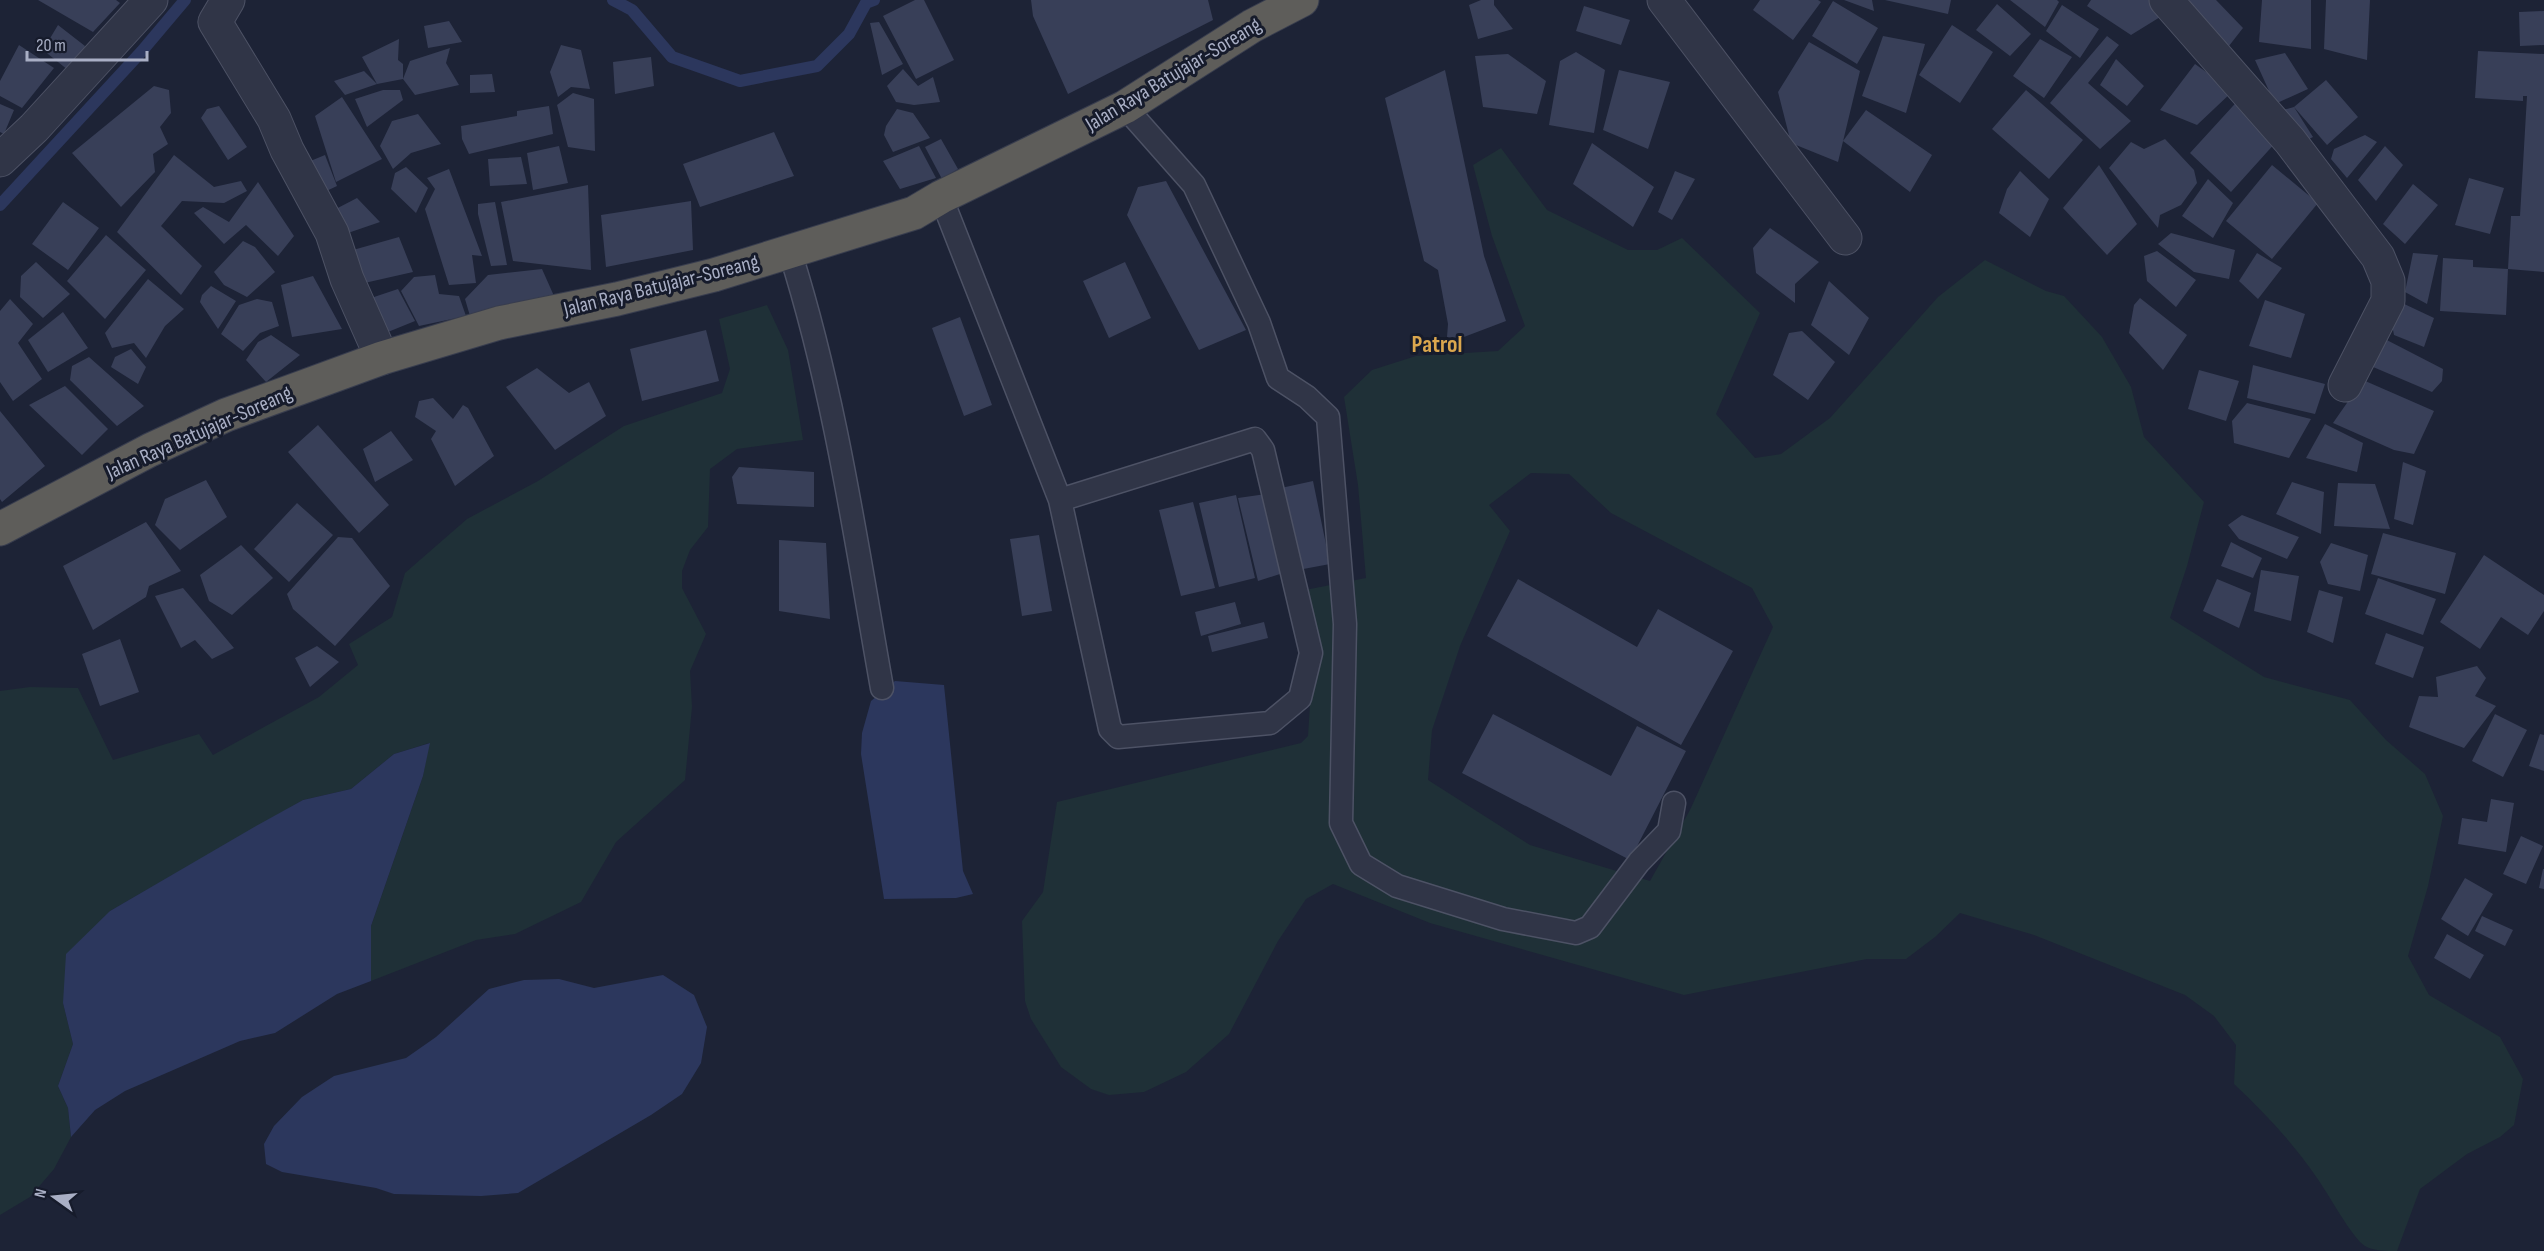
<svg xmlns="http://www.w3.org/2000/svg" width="2544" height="1251" viewBox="0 0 2544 1251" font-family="'Sofia Sans Condensed',sans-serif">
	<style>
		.green { fill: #1f3037; fill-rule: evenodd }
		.water { fill: #2c375d }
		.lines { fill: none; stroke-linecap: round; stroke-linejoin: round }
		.stream { stroke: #2c375d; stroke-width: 12 }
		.building { fill: #383f58 }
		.service-casing { stroke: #4d5265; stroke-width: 25 }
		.minor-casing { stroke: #4d5265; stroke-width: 35 }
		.trunk-casing { stroke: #383d4e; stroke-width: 35 }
		.service { stroke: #303547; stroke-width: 22 }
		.minor { stroke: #303547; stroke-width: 33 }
		.trunk { stroke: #5e5d5a; stroke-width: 33 }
		.labels { text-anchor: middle; stroke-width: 6; stroke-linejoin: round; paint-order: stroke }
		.street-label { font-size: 21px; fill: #a9afc5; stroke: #161b2b }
		.quarter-label { font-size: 24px; font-weight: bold; fill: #dba74e; stroke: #161b2b }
	</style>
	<rect width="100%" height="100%" fill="#1d2336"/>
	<!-- green -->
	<path class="green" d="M1501,148l46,62 81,40h29l25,-12 78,75 -44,101 39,44 26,-4 49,-36 108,-121 47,-37 61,31 18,5 38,41 29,50 13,50 60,65 -17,64 -17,52 94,59 86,23 36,40 39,34 18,42 -15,70 -20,70 21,39 71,42 23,42 -9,46 -14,12 -33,17 -47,35 -23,62c-11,0 -23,0 -32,-5 -13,-8 -37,-53 -48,-68 -24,-35 -52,-65 -83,-94l2,-39 -22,-29 -29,-21 -151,-60 -74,-22 -25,24 -29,22h-39l-183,36 -254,-72 -97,-39 -27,15 -28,42 -49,93 -43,38 -42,20 -35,3 -18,-6 -30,-22 -30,-48 -6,-18 -3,-80 21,-29 14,-90 244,-59 7,-7 6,-96 -9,-50 61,-12 -8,-93 -14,-88 28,-27 44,-14 82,-5 27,-25 -33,-90 -19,-71zM1531,473l38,1 42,39 141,75 21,39 -83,183 -40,71 -120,-36 -102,-65 4,-50 28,-84 50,-115 -21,-26z
		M767,305l21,45 15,90 -66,9 -27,20 -2,58 -18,23 -8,21v17l24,46 -16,37 2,36 -7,73 -69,62 -35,60 -66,32 -39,6 -105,41v-55l52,-150 6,-33 -35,11 -43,35 -48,11 -193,111 -47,92 10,41 -15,42 10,22 3,29 -17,32 -24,28 -30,18v-524l30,-4 48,1 35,72 86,-26 14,21 106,-58 39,-32 -9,-21 43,-27 13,-44 62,-54 71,-38 86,-55 98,-33 8,-24 -11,-50z"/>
	<!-- water -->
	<path class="water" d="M895,681l49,4 19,186 10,23 -17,4 -72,1 -23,-145 1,-21 9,-32z
		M430,743l-7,33 -52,150v55l-34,13 -62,39 -35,8 -115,50 -30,19 -24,27 -3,-29 -10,-22 15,-42 -10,-41 3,-49 44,-43 146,-85 47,-26 48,-11 43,-35z
		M663,975l31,20 13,32 -6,36 -19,31 -31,21 -133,78 -37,3 -87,-2 -18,-6 -94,-16 -16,-8 -2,-20 10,-18 28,-29 32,-21 72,-18 30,-21 53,-48 35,-9 35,-1 35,9z"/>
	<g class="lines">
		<!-- stream -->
		<path class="stream" d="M613,0l19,10 40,47 68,24 77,-15 32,-32 17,-31 8,-3
			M0,205l142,-154 43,-51"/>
	</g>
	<!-- building -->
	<path class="building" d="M38,0h78l4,3 -27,29z
		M915,0h9l30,60 -38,19 -33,-63z
		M1031,0h177l5,20 -145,74 -35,-78z
		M1481,0h13v5l19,24 -35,10 -9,-34z
		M1760,0h58l3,2 -28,38 -40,-30z
		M1844,0h28l2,11z
		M1885,0h66l-3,14z
		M2010,0h47l2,2 -14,25z
		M2091,0h59l15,14 -34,21 -44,-29z
		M2190,0h26l27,28 -18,23 -42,-45z
		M2262,0h49v49l-52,-7z
		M2326,0h44l-3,60 -43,-11z
		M1833,1l45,27 -21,36 -45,-28z
		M1997,4l34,30 -21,22 -34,-26z
		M2062,5l37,24 -19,29 -34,-27z
		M1584,6l46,14 -9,25 -45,-14z
		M2544,11v34l-24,1 -1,-34z
		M449,21l13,21 -34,6 -4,-22z
		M879,22l24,42 -21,11 -12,-52z
		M58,25l27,21 -12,28 -30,-24z
		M1952,25l41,27 -33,51 -41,-28z
		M1883,36l42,8 -19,69 -44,-17z
		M2107,36l12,9 -31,38 43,38 -31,28 -50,-46z
		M399,39l-1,21 5,4v15l-26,5 -15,-27z
		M2040,39l32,18 -28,41 -31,-22z
		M1809,42l51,29 -22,91 -47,-19 -13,-51z
		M19,45l35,23 -32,40 -22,-12v-15z
		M561,45l20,5 9,39 -19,-2 -13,10 -8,-25z
		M450,48l-4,15 13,22 -44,10 -12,-16 7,-18z
		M2478,51l66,3v218l-36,-3 3,-53h9l7,-120h-4v5l-48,-3z
		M1576,52l29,18 -11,63 -45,-8 11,-64z
		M2285,53l23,36 -33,15 -20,-44z
		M1508,54l38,27 -9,33 -54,-7 -8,-51z
		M651,57l3,29 -39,8 -2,-32z
		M2116,59l28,27 -17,20 -27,-21z
		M2195,64l38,27 -36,34 -37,-15z
		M903,69l15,17 15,-9 7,25 -26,3 -18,-3 -9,-16z
		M1445,70l39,186 22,65 -50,19 -9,-3 1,-13 -10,-54 -14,-9 -39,-163z
		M1619,70l51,12 -22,67 -45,-19z
		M364,71l13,13 -32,11 -11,-14z
		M492,74l3,18 -25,1v-18z
		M2326,80l32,37 -31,28 -33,-38z
		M154,86l15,4 2,23 -11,14 8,17 -15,10 2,18 -34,35 -49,-54z
		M383,90h17l3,10 -36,27 -12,-28z
		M2026,90l57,50 -34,39 -57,-50z
		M573,93l21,6 1,52 -27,-4 -11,-42z
		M2243,95l34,46 -46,51 -41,-39z
		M342,97l40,62 -46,23 -21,-66z
		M0,104l14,6 -10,24 -4,-2z
		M219,106l28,41 -19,13 -27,-42 6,-9z
		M549,106l4,28 -84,20 -7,-15 -1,-13 56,-10v-5z
		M2294,107l19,30 -14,7 -20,-33z
		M897,109l16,4 17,25 -37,14 -9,-17 2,-9z
		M1866,110l66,45 -22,37 -67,-51z
		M418,114l23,30 -30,9 -18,16 -13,-23 12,-25z
		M774,132l20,44 -94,31 -17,-43z
		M2365,135l12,7 -30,36 -16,-19 3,-10z
		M941,139l17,30 -16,10 -17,-32z
		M2165,139l29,31 3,13 -16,22 -21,10 -2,13 -49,-60 22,-26 13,7z
		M1592,143l62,44 -21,40 -60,-43z
		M559,146l9,37 -35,7 -6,-37z
		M919,146l17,32 -36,11 -17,-28z
		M2385,146l18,19 -27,36 -18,-21z
		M174,155l40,32 27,-6 6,10 -23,12 -42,-2 -21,25 41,40 -21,29 -64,-63z
		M325,155l12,31 -17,8 -12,-32z
		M521,157l6,27 -37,2 -2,-27z
		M2099,165l38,59 -30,31 -44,-47z
		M2272,165l46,38 -46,56 -46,-38z
		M406,167l22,21 -12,25 -25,-24 4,-16z
		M449,169l33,87 -10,-1 4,28 -27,2 -24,-76 10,-20 -8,-11z
		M1675,171l20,8 -23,41 -14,-8z
		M2020,171l29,28 -19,38 -31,-24 8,-24z
		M2469,178l35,10 -14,46 -35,-9z
		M2208,179l25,24 -20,35 -31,-22z
		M1166,181l80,149 -47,20 -72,-135 11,-28z
		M258,182l36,54 -16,20 -32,-31 -22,19 -30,-31 9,-6 26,15z
		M2413,184l25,21 -33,39 -22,-20z
		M588,185l3,85 -78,-9 -12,-59z
		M357,198l23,24 -35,12 -15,-22z
		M691,201l2,49 -87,17 -5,-52z
		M63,202l36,26 -31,42 -36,-26z
		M495,202l12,63 -16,1 -13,-52v-10z
		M1770,228l49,34 -24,22v19l-39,-30 -3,-25z
		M2171,233l64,17 -6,29 -35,-7 -36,-28z
		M106,235l40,35 -41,49 -38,-38z
		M399,237l14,35 -53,12 -7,-34z
		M243,241l12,6 20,25 -28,25 -23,-12 -10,-13z
		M2157,251l39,29 -20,27 -29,-26 -3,-25z
		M2257,253l25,15 -24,31 -19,-18z
		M2413,253l25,2 -11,49 -22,-12z
		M2443,258l30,2v7l35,2 -2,46 -66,-4z
		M36,262l34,32 -27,24 -23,-21 1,-21z
		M1125,262l26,56 -42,20 -26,-57z
		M542,269l12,27 -84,20 -5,-17 23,-24z
		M435,275l4,19 20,2 7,20 -47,10 -18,-35 13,-14z
		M313,276l29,53 -50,8 -11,-52z
		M148,279l36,30 -19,17 -19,32 -12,-15 -22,5 -7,-15z
		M1829,281l40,37 -20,37 -38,-30z
		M211,286l25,15 -18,28 -18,-27 2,-7z
		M398,289l17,32 -32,13 -15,-35z
		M2140,298l47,37 -24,35 -34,-37 5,-28z
		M10,299l23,25 -15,19 24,36 -29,22 -13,-19v-71z
		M257,299l15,3 7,24 -19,7 -17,18 -22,-17 18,-29z
		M2265,300l40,14 -14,44 -42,-12z
		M2400,302l34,16 -10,29 -30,-12 -4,-21z
		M63,312l25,36 -40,24 -20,-32z
		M960,317l32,88 -28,11 -32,-88z
		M706,330l13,51 -77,20 -12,-52z
		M1802,331l33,31 -27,38 -35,-25 16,-42z
		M271,335l29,20 -34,27 -20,-22 12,-18z
		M2379,336l64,33 -1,12 -10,11 -66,-28z
		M131,349l15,18 -8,17 -27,-17 4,-10z
		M89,357l55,49 -27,20 -47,-46 2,-14z
		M2253,365l72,19 -10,30 -68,-16z
		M537,368l32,25 20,-11 17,34 -51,34 -49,-63z
		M2199,370l40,11 -13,40 -38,-12z
		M2363,380l71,31 -20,43 -20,-4 -61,-27z
		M65,386l43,43 -26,26 -53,-50z
		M433,398l20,21 10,-14 5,3 26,48 -39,30 -24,-47 5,-8 -21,-14 4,-16z
		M2247,403l64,16 -22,39 -55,-15 -2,-22z
		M0,411l45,55 -43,36 -2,-3z
		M2325,424l38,19 -6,29 -51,-14z
		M318,425l71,80 -30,28 -71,-81z
		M391,431l22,29 -38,22 -12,-33z
		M2403,462l23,9 -13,54 -19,-6z
		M739,467l75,5v35l-77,-3 -5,-27z
		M206,480l21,37 -47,33 -25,-25 10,-26z
		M1313,481l17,83 -32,6 -17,-82z
		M2292,482l32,10 -3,42 -45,-20z
		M2338,483l37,1 15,45 -56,-3z
		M1266,494l17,79 -25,8 -20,-83z
		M1236,495l19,83 -36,9 -20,-84z
		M1193,502l22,86 -34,8 -22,-86z
		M297,503l36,32 -44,47 -35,-33z
		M2242,515l57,22 -12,22 -48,-20 -11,-14z
		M146,522l35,49 -32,15 -3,11 -53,33 -30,-64z
		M2383,533l73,20 -11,41 -74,-20z
		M1039,535l13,76 -30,5 -12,-77z
		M338,537l14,1 38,48 -55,60 -42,-37 -6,-15z
		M779,540l47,3 4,76 -51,-8z
		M2231,542l31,16 -9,20 -32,-12z
		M2331,543l37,12 -8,36 -32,-7 -8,-22z
		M241,545l32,33 -41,37 -23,-14 -9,-26z
		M2484,555l60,40v16l-16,24 -27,-18 -21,32 -40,-27z
		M2261,570l38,6 -8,45 -37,-10z
		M2378,578l58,21 -13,36 -58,-21z
		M1518,579l119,68 21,-38 75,42 -52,94 -194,-109z
		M2217,579l34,14 -12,35 -36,-17z
		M183,588l51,60 -22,11 -17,-19 -14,8 -26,-52z
		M2319,590l24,7 -10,46 -26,-11z
		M1235,602l6,22 -40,12 -6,-24z
		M1264,622l4,16 -56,14 -4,-16z
		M2386,633l38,14 -11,31 -38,-14z
		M120,639l19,53 -39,14 -18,-52z
		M317,646l22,16 -29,25 -15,-29z
		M2477,666l9,12 -11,18 21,10 -32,42 -55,-21 10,-31 19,1 -2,-20z
		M1493,714l118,62 26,-50 49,25 -56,109 -168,-87z
		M2495,714l32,16 -24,47 -31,-16z
		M2540,734l4,1v36l-15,-5z
		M2491,799l23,4 -8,49 -48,-8 4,-26 25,4z
		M2521,836l22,10 -17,38 -23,-10z
		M2543,869h1v20l-5,-1z
		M2465,878l28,16 -25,42 -27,-17z
		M2482,916l31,14 -8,16 -30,-15z
		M2447,934l37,21 -14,24 -36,-21z"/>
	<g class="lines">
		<!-- service casing -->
		<g class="service-casing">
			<path id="service" d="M1125,107l69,78 65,138 19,55 29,19 21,20 17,207 -4,199 20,41 36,22 106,33 73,14 14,-6 49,-65 30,-31 5,-28
				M941,197l119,303 195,-61 8,11 48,203 -11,45 -30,25 -152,14 -8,-8 -50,-229
				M790,252c45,142 66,290 92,436"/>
		</g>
		<!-- minor casing -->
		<g class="minor-casing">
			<path id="minor" d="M228,0l-13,22 59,97 13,31 45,83 15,46 35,79
				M1664,0l181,238
				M2166,0l124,141 88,116 10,24v20l-43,84
				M0,160l34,-32 117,-128"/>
		</g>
		<!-- trunk casing -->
		<g class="trunk-casing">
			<path id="trunk" d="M0,529l150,-79 76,-35 156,-57 117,-35 118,-24 97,-24 200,-62 27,-16 184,-90 127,-81 50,-26"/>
		</g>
		<!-- service -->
		<use href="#service" class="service"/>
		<!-- minor -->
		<use href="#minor" class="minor"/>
		<!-- trunk -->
		<use href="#trunk" class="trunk"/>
	</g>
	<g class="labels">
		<!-- street labels -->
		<g class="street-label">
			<text transform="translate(1173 74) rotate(-31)" y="7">Jalan Raya Batujajar-Soreang</text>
			<text transform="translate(661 285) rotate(-14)" y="7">Jalan Raya Batujajar-Soreang</text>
			<text transform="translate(199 432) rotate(-24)" y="7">Jalan Raya Batujajar-Soreang</text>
		</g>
		<!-- quarter labels -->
		<g class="quarter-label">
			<text x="1437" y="352">Patrol</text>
		</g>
	</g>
	<!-- north arrow -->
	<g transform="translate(54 1197) rotate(285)" stroke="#161b2b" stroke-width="4.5" paint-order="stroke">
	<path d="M0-4.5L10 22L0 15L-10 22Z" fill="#a9afc5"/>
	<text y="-9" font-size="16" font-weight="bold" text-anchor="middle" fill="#a9afc5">N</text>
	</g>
	<!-- scale -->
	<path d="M27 51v9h120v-9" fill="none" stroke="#a9afc5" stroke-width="3"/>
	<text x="36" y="51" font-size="18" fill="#a9afc5" stroke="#161b2b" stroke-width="4.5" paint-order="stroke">20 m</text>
</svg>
